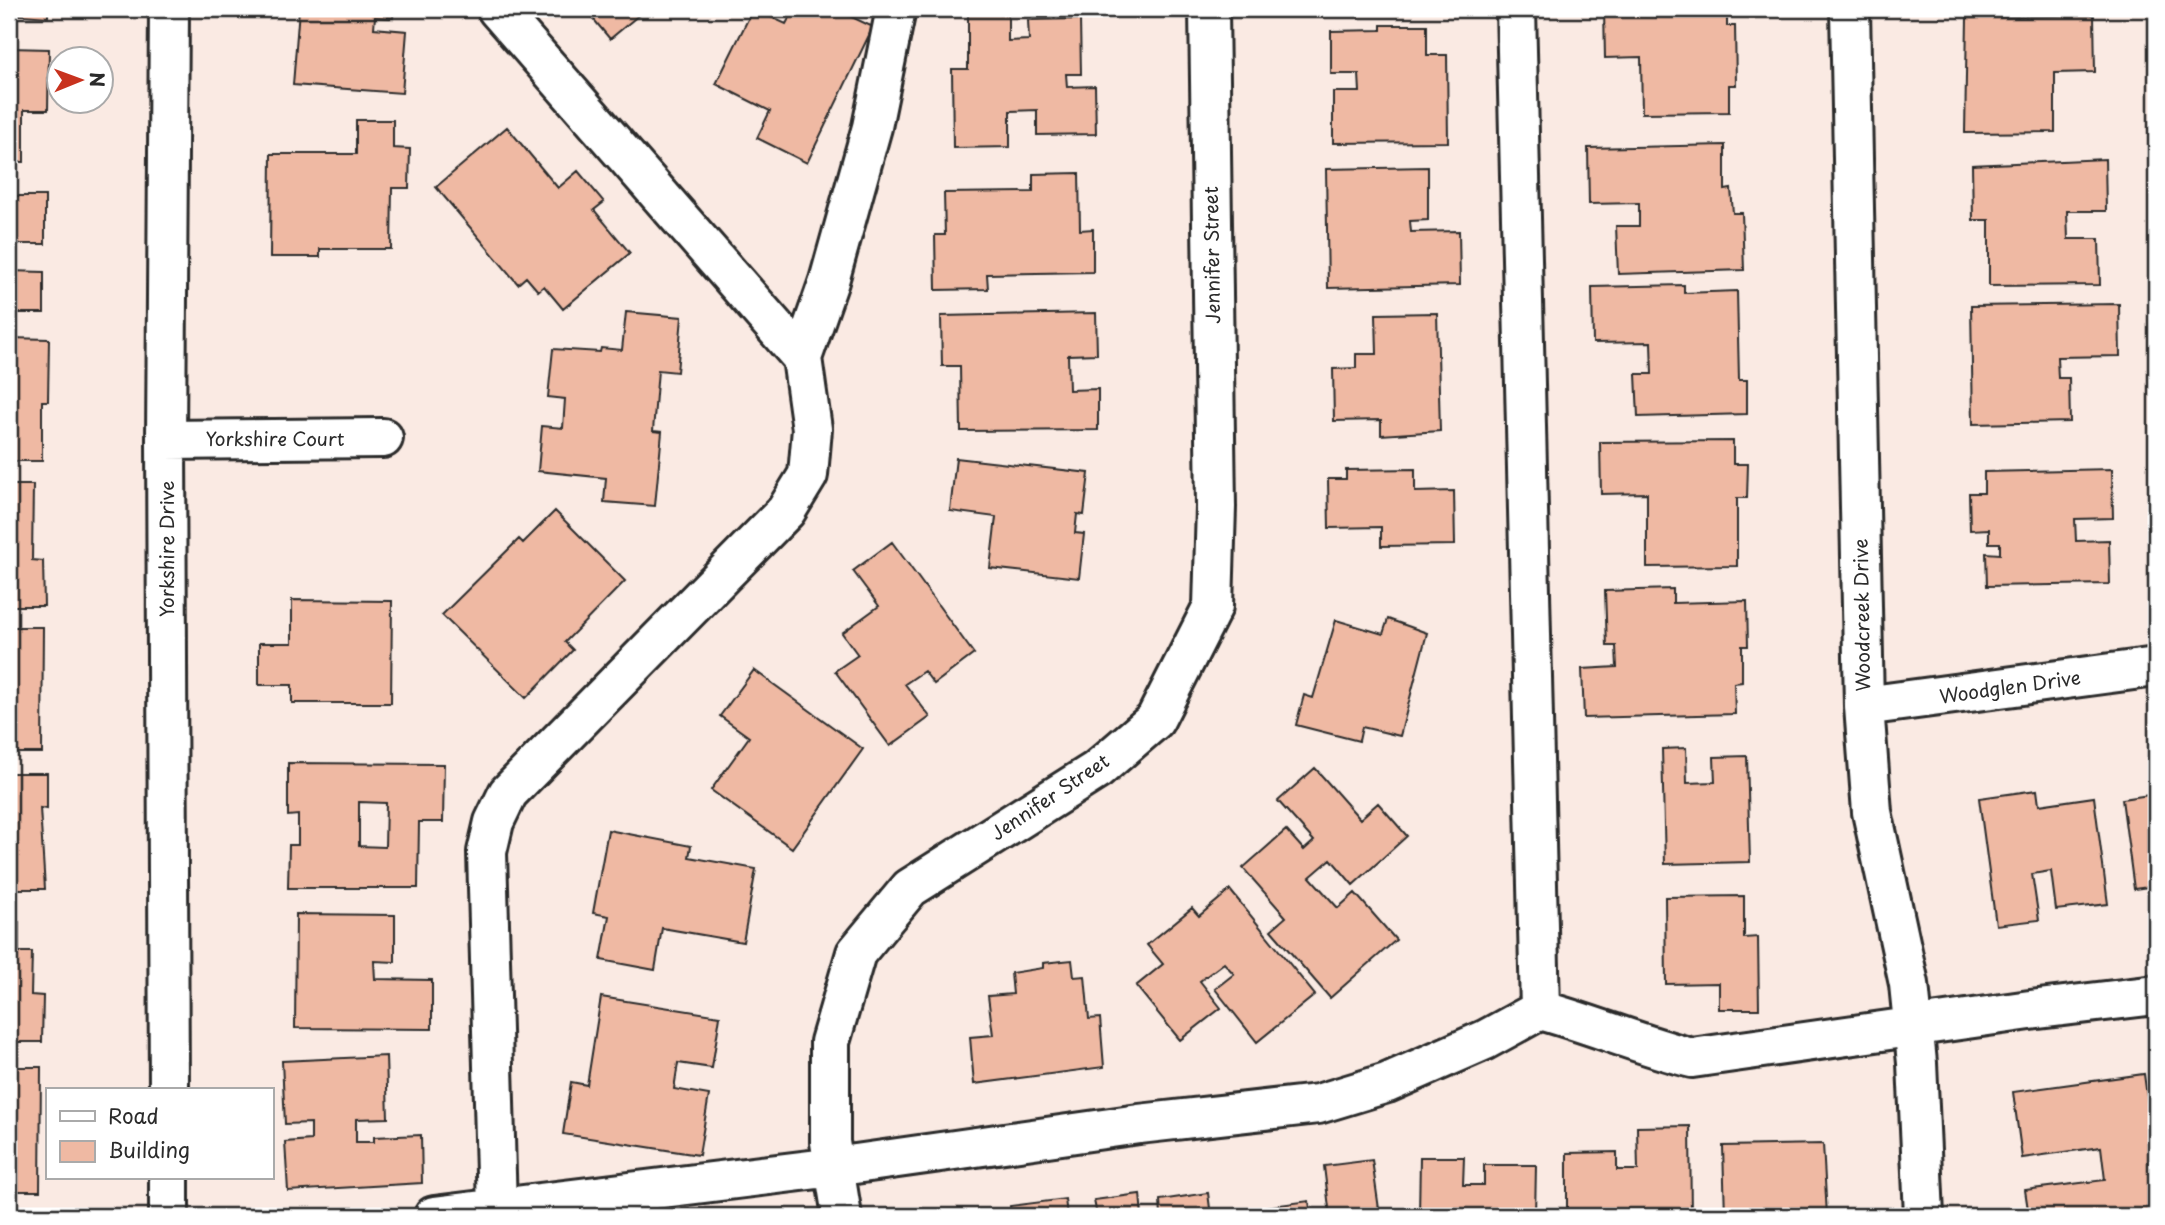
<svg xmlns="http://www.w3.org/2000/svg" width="2165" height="1225" viewBox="0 0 2165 1225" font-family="'Playpen Sans',sans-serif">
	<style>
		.building { fill: #efb9a3; stroke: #2b2b2b; stroke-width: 2; fill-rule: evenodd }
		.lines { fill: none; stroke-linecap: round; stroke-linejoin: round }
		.minor-casing { stroke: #2b2b2b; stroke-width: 44 }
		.minor { stroke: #fff; stroke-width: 38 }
		.labels { text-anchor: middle; stroke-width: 6; stroke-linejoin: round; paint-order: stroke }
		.street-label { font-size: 19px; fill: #2b2b2b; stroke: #fff }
	</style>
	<rect width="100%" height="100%" fill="#faeae3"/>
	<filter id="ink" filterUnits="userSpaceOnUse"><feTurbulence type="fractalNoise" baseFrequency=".0143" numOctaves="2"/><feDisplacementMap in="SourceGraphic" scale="14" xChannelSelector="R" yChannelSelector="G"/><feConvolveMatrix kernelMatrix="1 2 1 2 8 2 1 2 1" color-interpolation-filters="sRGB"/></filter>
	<g filter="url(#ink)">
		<!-- building -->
		<path class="building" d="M9,9h39v8l-39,-3z
			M299,9h95l-1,9 -18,-1 -1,11 33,3 -5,62 -109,-8z
			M585,9h61l-36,30z
			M753,9l33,15 8,-15h41l38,18 -66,136 -50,-25 13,-27 -54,-27z
			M1604,9h123v17h8l1,59h-7v27l-87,1 -1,-56 -36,1z
			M1008,14v27l21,-1 -1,-20 52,-1 1,55h-15l1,13 28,-1 1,48 -59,1v-25l-27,1v36l-57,1 -1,-79h16v-54z
			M2094,15l1,57 -40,1v59l-90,1 2,-115z
			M1381,25h46v30h20l1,87 -115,1v-51h27l-1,-18h-28v-43l50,-1z
			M9,48l40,1 -1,61h-24v52h-15z
			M356,120h37v28l17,1 -1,39h-17l-1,61h-71v8h-50l1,-103h85z
			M507,127l51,61 20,-17 26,31 -10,8 36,43 -67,56 -19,-23 -6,5 -12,-14 -8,7 -82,-97z
			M1725,145v45l6,-1 2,24h9l2,57 -126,4 -2,-48h23v-23l-50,1 -1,-56z
			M2105,159l1,52h-39l1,28h31l1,46 -111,1v-66h-16l-1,-55z
			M1428,167v53l-18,1 1,11 48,-1 1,54 -132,3 -2,-119z
			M1079,173l1,57 13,-1v43l-106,2 1,15 -52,1 -1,-55h10l-1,-42 89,-1v-18z
			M9,196h36v48h-36z
			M9,271l35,1v41h-35z
			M1684,285v8l53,-2 2,89h8v34l-109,3 -2,-43h16l-1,-32 -58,1 -1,-56z
			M2119,304l1,52 -63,1 1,21h11l1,44 -97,2 -2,-118z
			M626,312l56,5 -5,55 -19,-2 -5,61 9,1 -7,74 -51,-4 2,-24 -68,-7 4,-45 21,2 2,-29 -17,-2 5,-48 47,3 1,-4 21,2z
			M1096,313l1,41 -29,1 1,35 29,-1v41l-137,1 -1,-65h-18l-1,-50z
			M1437,313l3,118 -59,4v-15l-47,1 -1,-52 23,-1v-14h21l-1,-40z
			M9,338l40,1 -1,62h-6v60h-33z
			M1733,441v23h15l-1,34h-10v68l-90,1v-74l-46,1 -1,-52z
			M956,458l133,15 -5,42 -7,-1 -2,19 9,1 -5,44 -89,-10 6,-51 -46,-6z
			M1415,469v23l39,-1 1,54 -74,1v-19l-52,1 -1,-49h18v-9z
			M2112,469l1,49 -38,1 1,22 33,-1 1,44 -123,2 -1,-33 14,1v-11h-11v-14l-19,1 -1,-37h15v-21z
			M9,485h24l-1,75 11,1 1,45h-35z
			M555,511l70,70 -60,61 8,8 -47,48 -84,-83 77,-76 4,4z
			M892,542l82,112 -40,30 -10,-13 -19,13 25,33 -40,29 -55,-75 23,-16 -16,-22 37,-27 -26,-35z
			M1673,589v14l74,-2 1,45h-6v36l-8,1 1,31 -151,4 -2,-49 35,-2 -1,-21h-9l-2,-55z
			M292,600l100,1 -1,102h-99v-18h-33v-42h33z
			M1388,619l39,14 -27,103 -38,-9 -3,14 -63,-16 8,-30 9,3 23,-78 47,14z
			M9,627h34l-1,126h-33z
			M754,670l109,79 -71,99 -81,-58 38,-53 -29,-21z
			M1686,748l1,35 28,-1 -1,-25 33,-1 3,106 -85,2 -3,-115z
			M288,763l156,1 -1,58h-24l-1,66h-130l1,-43h9v-30l-10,1zM359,802l27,1 -1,44 -26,-1z
			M1315,768l45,51 18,-16 29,33 -54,49 -22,-26 -21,18 28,31 17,-15 41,47 -66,58 -59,-68 15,-13 -43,-49 43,-38 18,20 10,-9 -36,-40z
			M9,773h38v36l-7,-1 5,81h-36z
			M2037,790l2,15 55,-8 14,107 -52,6 -5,-39 -19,3 7,46 -43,5 -17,-127z
			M2156,794v92l-22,3 -12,-90z
			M608,830l83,16 -2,11 67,12 -13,73 -81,-14 -7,42 -54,-10 8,-44 -16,-3z
			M1230,890l85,105 -58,47 -42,-53 19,-15 -10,-11 -24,18 21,27 -41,32 -44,-54 27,-22 -16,-19 45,-37 7,8z
			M1744,896v42l14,-1 1,72h-40v-26l-53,1 -1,-87z
			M296,914l99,1v47l-21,-1 1,18 57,1v49l-137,-1z
			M9,922h10v30h13l-1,43 12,1 -1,46h-33z
			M1072,960l2,17 11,-1 4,43 11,-1 4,49 -130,17 -4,-47 23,-2 -5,-39 25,-2 -2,-21 32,-5v-5z
			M601,997l119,19 -8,52 -34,-5 -4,26 35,6 -10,60 -136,-21 8,-52 16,3z
			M386,1056l2,62 -32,1v23h18v-5l47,-2 1,48 -134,8 -3,-49 26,-2v-17l-26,1 -3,-63z
			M9,1067h32l-1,124h-31z
			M2144,1074l12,90v52h-127l-4,-26 80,-10 -4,-33 -79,11 -9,-66z
			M1690,1126l1,90h-124v-63l50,-1v18h21l-1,-43z
			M1823,1144l4,72h-102l-2,-70z
			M1420,1157h44l-1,28h21v-20h52l-1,51h-116z
			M1372,1160l8,56h-50l-6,-50z
			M1208,1193l3,23h-50l-1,-16z
			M1140,1194l2,22h-45l-3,-16z
			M1065,1199l2,17h-56l-1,-10z
			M1309,1201l2,15h-46l-1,-9z
			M9,1211l32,1v4h-32z"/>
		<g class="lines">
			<!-- minor casing -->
			<g class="minor-casing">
				<path id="minor" d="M497,9l305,349
					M1516,9l24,1001
					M1850,9l14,697 8,106 37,172 8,79 7,153
					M166,440l217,-2
					M1864,706l292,-39
					M169,1090l-3,-650 3,-431
					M169,1178v38
					M497,1209l-10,-357 7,-30 14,-29 278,-282 22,-36 4,-46 -10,-71 27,-77 43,-154 24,-118
					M434,1216l400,-49 305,-43 179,-20 69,-21 98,-43 55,-30c52,14 100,35 152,48l338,-48 126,-15
					M842,1216l-12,-74v-100l26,-89 54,-65 187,-118 58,-50 58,-114 3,-99 -7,-498"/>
			</g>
			<!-- minor -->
			<use href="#minor" class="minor"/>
		</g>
	</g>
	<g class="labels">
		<!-- street labels -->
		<g class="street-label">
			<text transform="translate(1212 255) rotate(-91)" y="7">Jennifer Street</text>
			<text x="275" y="446">Yorkshire Court</text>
			<text transform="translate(167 549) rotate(-90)" y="7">Yorkshire Drive</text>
			<text transform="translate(1862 615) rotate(-91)" y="7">Woodcreek Drive</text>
			<text transform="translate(2010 687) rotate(-8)" y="7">Woodglen Drive</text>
			<text transform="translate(1050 797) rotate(-34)" y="7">Jennifer Street</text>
		</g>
	</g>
	<!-- margin -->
	<rect width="2165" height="1225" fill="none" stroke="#fff" stroke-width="35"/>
	<rect x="18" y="18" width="2130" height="1190" fill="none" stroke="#2b2b2b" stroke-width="2.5" filter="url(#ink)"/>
	<!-- legend -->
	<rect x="46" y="1088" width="228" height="91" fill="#ffffff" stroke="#aaaaaa" stroke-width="2"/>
	<rect x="60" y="1111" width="35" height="10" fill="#ffffff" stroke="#aaaaaa" stroke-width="2"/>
	<text x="108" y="1124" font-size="21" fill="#2b2b2b">Road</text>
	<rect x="60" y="1141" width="35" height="21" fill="#efb9a3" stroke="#aaaaaa" stroke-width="2"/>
	<text x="108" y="1158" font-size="21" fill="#2b2b2b">Building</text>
	<!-- north arrow -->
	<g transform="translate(80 80) rotate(89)"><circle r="33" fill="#ffffff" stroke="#aaaaaa" stroke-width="2"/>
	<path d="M0-5L12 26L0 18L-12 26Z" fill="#c8321e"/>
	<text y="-10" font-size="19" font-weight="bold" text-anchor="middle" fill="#2b2b2b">N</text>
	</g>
</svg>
